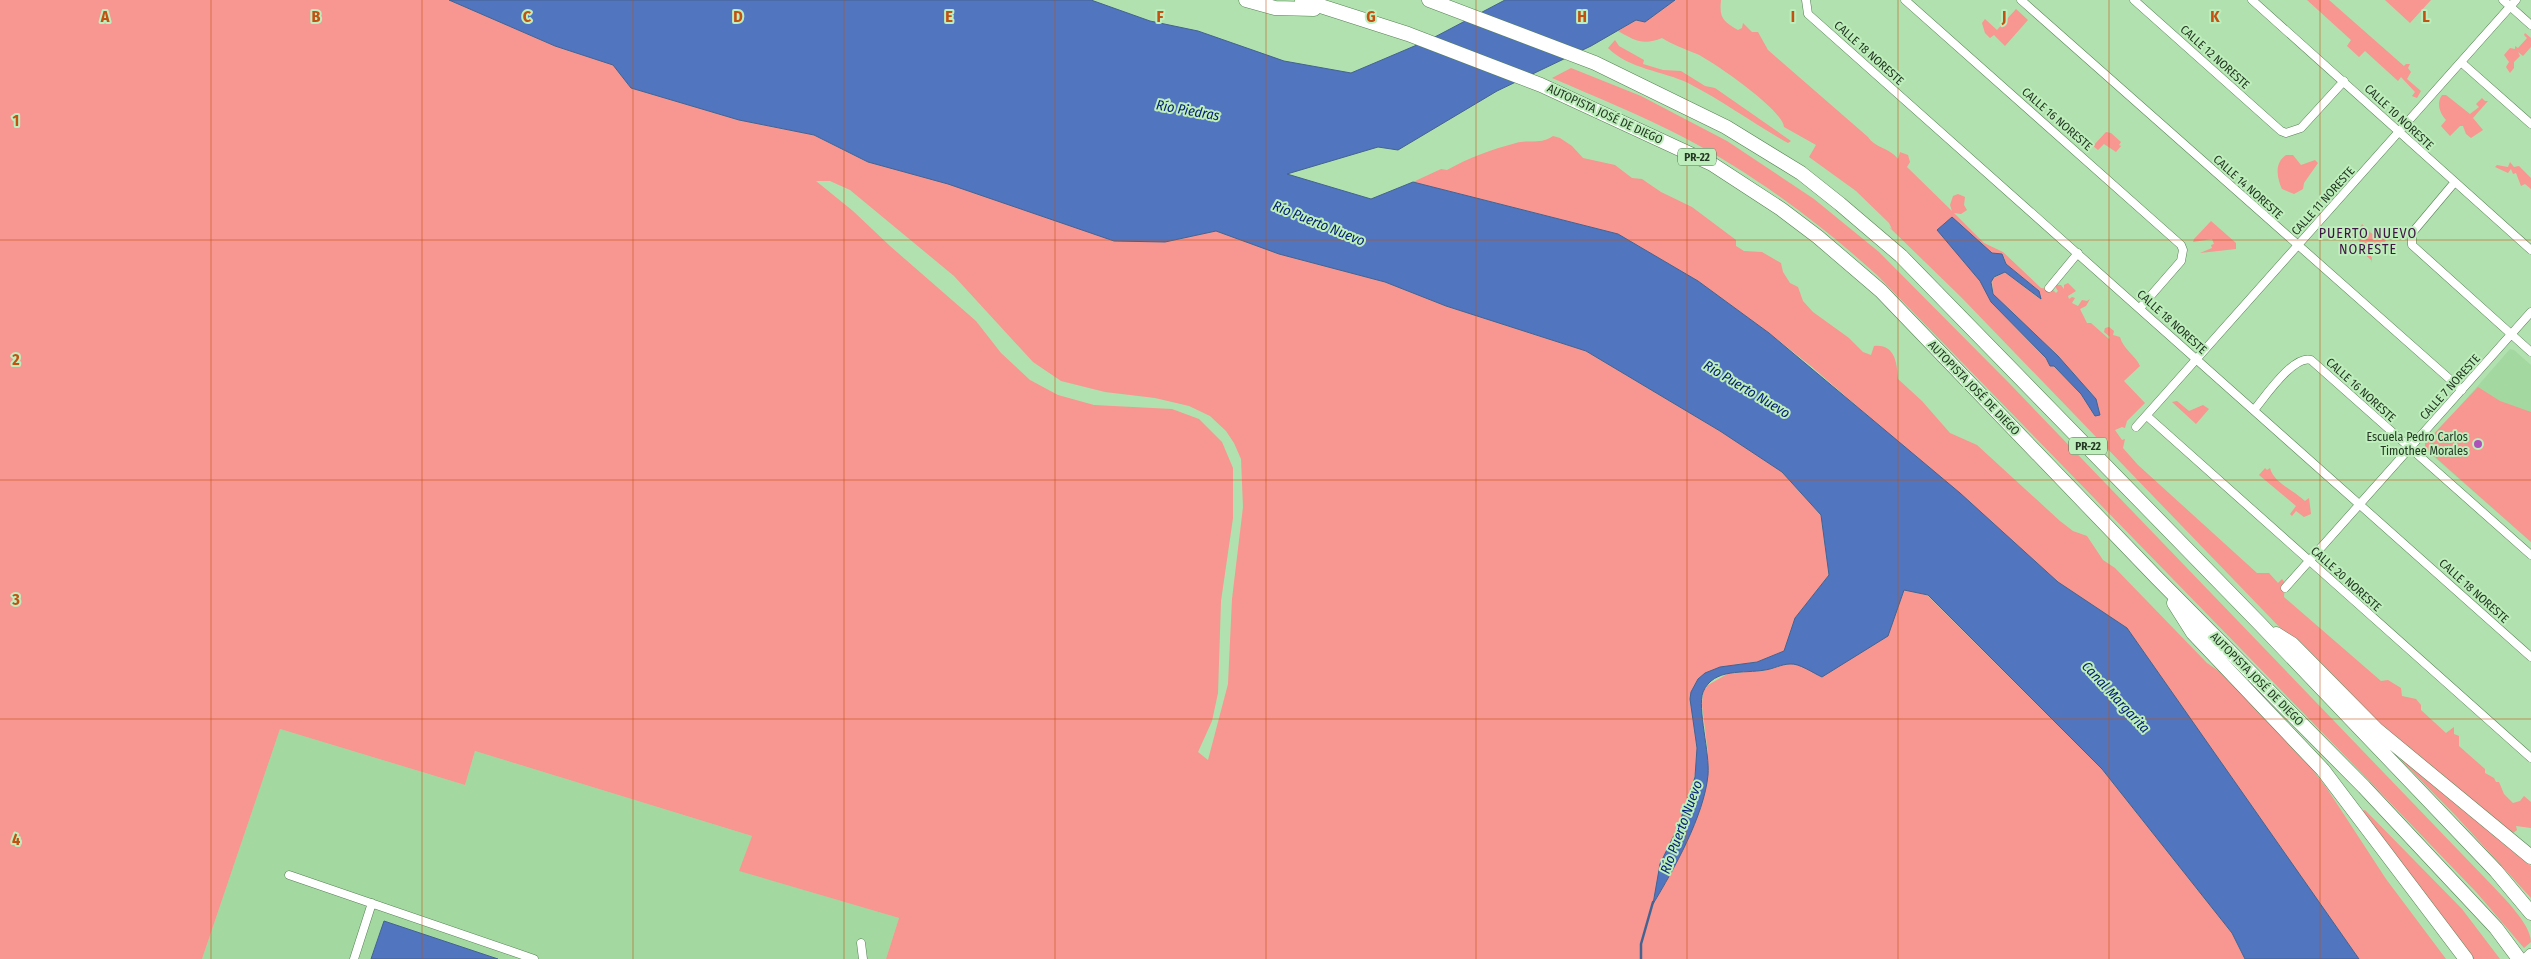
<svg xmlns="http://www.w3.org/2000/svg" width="2531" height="959" viewBox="0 0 2531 959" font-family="'Fira Sans Condensed',sans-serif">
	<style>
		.built { fill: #a3d8a0 }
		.green { fill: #f89691; fill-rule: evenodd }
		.water { fill: #5175bf; stroke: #446390 }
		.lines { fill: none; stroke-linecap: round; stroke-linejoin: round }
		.stream { stroke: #446390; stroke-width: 2.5 }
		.street-casing { stroke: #558153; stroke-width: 9 }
		.secondary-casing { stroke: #558153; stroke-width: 12 }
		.highway-casing { stroke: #558153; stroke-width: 15 }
		.street { stroke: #fff; stroke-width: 8 }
		.secondary { stroke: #fff; stroke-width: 11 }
		.highway { stroke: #fff; stroke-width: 14 }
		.grid { fill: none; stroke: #c15211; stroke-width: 1; stroke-opacity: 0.55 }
		.poi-dot { fill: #af51ba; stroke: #beeebb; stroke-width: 2 }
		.labels { text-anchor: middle; stroke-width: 4; stroke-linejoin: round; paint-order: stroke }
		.shield { fill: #beeebb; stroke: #536f51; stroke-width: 1 }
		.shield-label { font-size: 11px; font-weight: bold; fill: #253824 }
		.street-label { font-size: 12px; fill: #253824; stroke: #beeebb }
		.poi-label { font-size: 12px; fill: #253824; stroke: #beeebb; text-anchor: end }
		.water-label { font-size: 14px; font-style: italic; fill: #001e76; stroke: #beeebb }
		.neighbourhood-label { font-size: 14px; letter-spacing: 1px; fill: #411446; stroke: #beeebb }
		.grid-label { font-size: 16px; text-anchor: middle; font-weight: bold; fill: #c15211; stroke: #beeebb; stroke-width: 4; stroke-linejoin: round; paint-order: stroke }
	</style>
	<rect width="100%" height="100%" fill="#b1e1ae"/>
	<!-- built -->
	<path class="built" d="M2510,349l4,1 17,15v177l-105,-92 -1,-4z
		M280,729l185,56 10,-34 277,85 -12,35 159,47 -13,41h-684z"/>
	<!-- green -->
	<path class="green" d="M0,0h449l106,46 59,19 17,23 108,32 75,15 54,27 297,80 51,-11 63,23 106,28 61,24 140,45 134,80 62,41 39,43 8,60 -34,43 -11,33c-9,4 -19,9 -29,11 -27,5 -59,3 -65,37 2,16 6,33 7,50 1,40 -20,80 -37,115l5,19 30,-64 10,-29 3,-37 -6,-48 1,-13 5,-7 21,-12 34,-2 125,-35 16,-46 23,5 175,174 130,164 13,26h-1359l13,-41 -160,-47 13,-35 -277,-85 -10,34 -185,-56 -78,230h-202zM816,181h14l20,9 104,86 79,86 28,19 44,11 50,6 34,8 21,10 16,15 8,12 7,16 2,48 -11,92 -4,85 -20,76 -10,-8 14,-31 6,-28 3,-92 12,-83v-50l-11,-26 -23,-23 -27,-10 -78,-4 -36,-10 -28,-15 -29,-27 -25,-32 -86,-75 -37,-35z
		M1675,0h46c-2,18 2,21 17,30l4,-2 1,-5 9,9h6l10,18 100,87c7,11 22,11 30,22l2,-7 8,3 2,7 -3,5 45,44 -2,-6 3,-9 5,-2 7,3 -1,8 3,5 -6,4 -7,-1 30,30 19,9 38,36 11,1 4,4 2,-2 -2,-3v-3h5l3,4v-4l4,-2 8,8 -8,5 1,3 3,-2 3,1 -3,5 6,3 4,-6 5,1 3,-2 -4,7 -6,3 7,14h4l18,16 1,-2 -6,-5 1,-4 4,-1 5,4 -1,4 7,2c3,12 15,18 20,29l-16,15 21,22 -18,18 -2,7 -3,-1 -7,3 7,10 3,-1 -2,9 15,17 119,108h12l9,10 4,-4 3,4 -1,14 97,84 7,-1 13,8 1,8 14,3 5,6v5l25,23 8,-6v7l5,2v10l26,23v4l9,5 2,4h3l5,12 9,9 7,-2 4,-5 7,6v26l-15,-2 1,4 -4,3 -169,-139 -383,-397 -72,-70 3,2 -3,-6 -33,-32 -47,-34 7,-12 -32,-18c0,-16 -70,-65 -87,-73 -12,-5 -24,-9 -35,-16 -19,8 -28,2 -44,-7l18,-11 9,2zM2004,257l2,7 33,27 1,8 -35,-27 -13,7 1,15 65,62 38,43 4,16 -5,1 -14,-22 -90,-92 -10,-21z
		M2307,0h22l75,66 2,-2h4l-2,4 3,4 -4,7 14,12 -4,7 -5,-2 3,-4 -14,-15 -3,4 -33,-30 -6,6 -12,-11 4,-6z
		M2385,0h46l-21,23z
		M2016,9l12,11 -23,26 -11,-11 -4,3 -5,-5 -3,-10 3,-4 12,11z
		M2525,33l6,5v9l-8,9 -5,-4 2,4 -6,6v6l-4,5 -4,-6 3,-5 -5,-7 6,-7 5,1v-3l3,2 9,-10 -3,-3z
		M1615,40l4,6 25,14 -1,4 20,6 18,1 24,15 10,2 76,53 -3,2c-34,-19 -65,-42 -100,-60 -25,-12 -59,-14 -80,-35z
		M1571,68l70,28 86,45 87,58 65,53 131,132 475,494c14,15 46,45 46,64l-7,6 -47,-55 -126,-131 -474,-487c-59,-53 -123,-101 -194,-138 -42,-22 -87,-40 -131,-59z
		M2442,95h4l24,19 9,-7 -3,-3 6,-6 3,3h3l-15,17 10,12 -12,8 -5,-4 -3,-8h-3l-10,10 -9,-10 5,-6c-6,-6 -10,-17 -4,-25z
		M2106,132l5,1 10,9 -2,3 2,1 -5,6 -12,-8 -6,6 -5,-4z
		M1553,136l7,2 12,8 11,12 32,7 17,13 10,1 19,13 31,15 44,33v6l8,5 18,1 19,11 2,9 7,11 8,4 5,14 10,11 36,26 14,14 8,3 3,-9c21,-2 23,17 24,33l24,22 28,32 27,12 83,76 13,10 14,5 16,24 12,8 92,95 16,11 85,90 18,23 60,92 60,80h-87l-232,-331 -69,-46 -246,-215 -43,-34 -71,-52 -80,-47 -205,-52 28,-13 6,1c21,-12 46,-21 69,-27 13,-4 25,2 37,-7z
		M2286,155h7l8,10 14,-5 3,3 -14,20 -1,6 -9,5 -12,-5c-5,-11 -8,-26 4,-34z
		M2510,162l4,5 5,-1 12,12v11l-6,-5 -4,2 -5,-13 -3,1 -2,-5 -3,4 -13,-6 2,-2 11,2z
		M2211,221l25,22v6l-36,4 12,-5 -1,-3 3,-1 -2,-5 -19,3 1,-3z
		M2362,224l9,9 15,7 -2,4 -13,2 -3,5 4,7 -1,5v-3l-13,-12 2,-10 -4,-4 -4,2 1,-4 6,-2z
		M2478,387l22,14 31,11v130l-106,-94v-5z
		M2177,401l12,10 14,-6 6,4 -13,15 -24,-22z
		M2265,468l2,2 3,-2c4,15 22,21 35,33l4,-3 2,16 -7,3 -8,-6 -4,5 -2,-2 6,-8 -37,-31z
		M2388,747l143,119v32l-75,-82z
		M2365,810l97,99 38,50h-27l-112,-148z"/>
	<!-- water -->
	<path class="water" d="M449,0h642l59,21 48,10 86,30 67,12 80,-34 74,-39h170l-30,22 -9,-2 -45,26 -94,45 -99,59 -20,-3 -91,27 84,25 42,-17 205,52 80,47 71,52 191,160 98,89 69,46 232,331h-114l-13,-26 -130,-164 -174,-174 -24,-5 -16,46 -66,41c-9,-4 -23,-14 -32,-13 -8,0 -17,5 -25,6 -21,4 -51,-3 -62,22 -6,16 7,61 5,83 -4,41 -34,94 -55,129l7,-40 18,-37 17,-50 2,-29 -7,-49 1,-7 7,-13 7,-6 15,-6 37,-5 27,-11 11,-33 34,-43 -8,-60 -39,-43 -62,-41 -134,-80 -140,-45 -61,-24 -106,-28 -63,-23 -51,11 -51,-1 -166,-57 -80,-22 -54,-27 -75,-15 -108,-32 -18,-23 -58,-19z
		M1952,217l40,36 10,1 4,10 33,27 2,8 -36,-27 -11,5 -3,5 2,12 65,62 38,43 4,16 -5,1 -14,-22 -27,-28h-4l-4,-8 -55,-56 -11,-21 -43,-51z
		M384,921l114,38h-127z"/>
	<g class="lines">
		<!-- stream -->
		<path class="stream" d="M1641,959v-15l12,-42"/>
		<!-- street casing -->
		<g class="street-casing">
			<path id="street" d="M1806,0l2,14 723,643
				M1905,0l276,245 2,5 -2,11 -41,47
				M2021,0l441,390
				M2134,0l147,131 5,2 15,-5 43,-47
				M2252,0l279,250
				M2503,0l28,25
				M2462,63l69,61
				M2454,183l-42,50v12l119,107
				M2049,288l29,-35
				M2254,410c11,-13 40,-56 57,-50l220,195
				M2147,416l384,342
				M2136,427l380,-427
				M2285,588l246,-276
				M289,875l245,84
				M861,943l2,16
				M354,959l18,-56"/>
		</g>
		<!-- secondary casing -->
		<g class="secondary-casing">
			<path id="secondary" d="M2526,959l5,-5"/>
		</g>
		<!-- highway casing -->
		<g class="highway-casing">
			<path id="highway" d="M1246,0l29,8 39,1
				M1302,0l106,34 133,51 171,79 69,45 37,28 63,54 276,287 207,209 132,141 23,31
				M1429,0l166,63 131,64 75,46 39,31 61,52 360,369 235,246 35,42
				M2174,603l19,30 130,137 143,189
				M2276,634l16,10 85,86 154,127"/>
		</g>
		<!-- street -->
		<use href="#street" class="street"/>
		<!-- secondary -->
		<use href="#secondary" class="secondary"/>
		<!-- highway -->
		<use href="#highway" class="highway"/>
	</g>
	<!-- grid -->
	<path class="grid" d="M211,0v959M422,0v959M633,0v959M844,0v959M1055,0v959M1266,0v959M1476,0v959M1687,0v959M1898,0v959M2109,0v959M2320,0v959M0,240h2531M0,480h2531M0,719h2531"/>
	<!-- markers -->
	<circle class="poi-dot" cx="2478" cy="444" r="5"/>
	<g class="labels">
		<!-- shield labels -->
		<g class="shield">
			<rect x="1678" y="148.5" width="38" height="17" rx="4"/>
			<rect x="2069" y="437.5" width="38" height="17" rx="4"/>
		</g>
		<g class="shield-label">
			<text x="1697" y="161">PR-22</text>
			<text x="2088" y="450">PR-22</text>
		</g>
		<!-- street labels -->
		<g class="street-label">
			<text transform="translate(1869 53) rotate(42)" y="4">CALLE 18 NORESTE</text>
			<text transform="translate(2215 57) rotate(42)" y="4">CALLE 12 NORESTE</text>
			<text transform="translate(1605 114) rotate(25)" y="4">AUTOPISTA JOSÉ DE DIEGO</text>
			<text transform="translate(2399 117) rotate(43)" y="4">CALLE 10 NORESTE</text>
			<text transform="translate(2057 119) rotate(41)" y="4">CALLE 16 NORESTE</text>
			<text transform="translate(2248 187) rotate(42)" y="4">CALLE 14 NORESTE</text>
			<text transform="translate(2323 201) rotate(-48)" y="4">CALLE 11 NORESTE</text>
			<text transform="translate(2172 322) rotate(42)" y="4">CALLE 18 NORESTE</text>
			<text transform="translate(2450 387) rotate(-48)" y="4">CALLE 7 NORESTE</text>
			<text transform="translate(1974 388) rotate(46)" y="4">AUTOPISTA JOSÉ DE DIEGO</text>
			<text transform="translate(2361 390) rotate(42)" y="4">CALLE 16 NORESTE</text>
			<text transform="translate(2346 579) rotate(42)" y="4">CALLE 20 NORESTE</text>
			<text transform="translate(2474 591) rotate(42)" y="4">CALLE 18 NORESTE</text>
			<text transform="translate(2257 679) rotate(45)" y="4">AUTOPISTA JOSÉ DE DIEGO</text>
		</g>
		<!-- poi labels -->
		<g class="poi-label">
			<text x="2468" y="441">Escuela Pedro Carlos<tspan x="2468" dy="14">Timothee Morales</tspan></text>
		</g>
		<!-- water labels -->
		<g class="water-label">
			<text transform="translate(1188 110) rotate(10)" y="5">Río Piedras</text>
			<text transform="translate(1319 223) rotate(22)" y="5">Río Puerto Nuevo</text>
			<text transform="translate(1747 389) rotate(31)" y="5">Río Puerto Nuevo</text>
			<text transform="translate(2116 697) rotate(47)" y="5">Canal Margarita</text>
			<text transform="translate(1681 827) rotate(-70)" y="5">Río Puerto Nuevo</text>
		</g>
		<!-- neighbourhood labels -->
		<g class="neighbourhood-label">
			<text x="2368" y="238">PUERTO NUEVO<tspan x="2368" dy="16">NORESTE</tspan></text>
		</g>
	</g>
	<g class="grid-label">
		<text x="105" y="22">A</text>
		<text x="316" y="22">B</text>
		<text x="527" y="22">C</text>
		<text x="738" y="22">D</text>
		<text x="949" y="22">E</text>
		<text x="1160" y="22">F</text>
		<text x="1371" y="22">G</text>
		<text x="1582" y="22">H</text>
		<text x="1793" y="22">I</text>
		<text x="2004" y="22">J</text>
		<text x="2215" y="22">K</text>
		<text x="2426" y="22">L</text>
		<text x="16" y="126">1</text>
		<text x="16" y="365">2</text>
		<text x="16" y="605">3</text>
		<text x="16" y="845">4</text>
	</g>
</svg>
